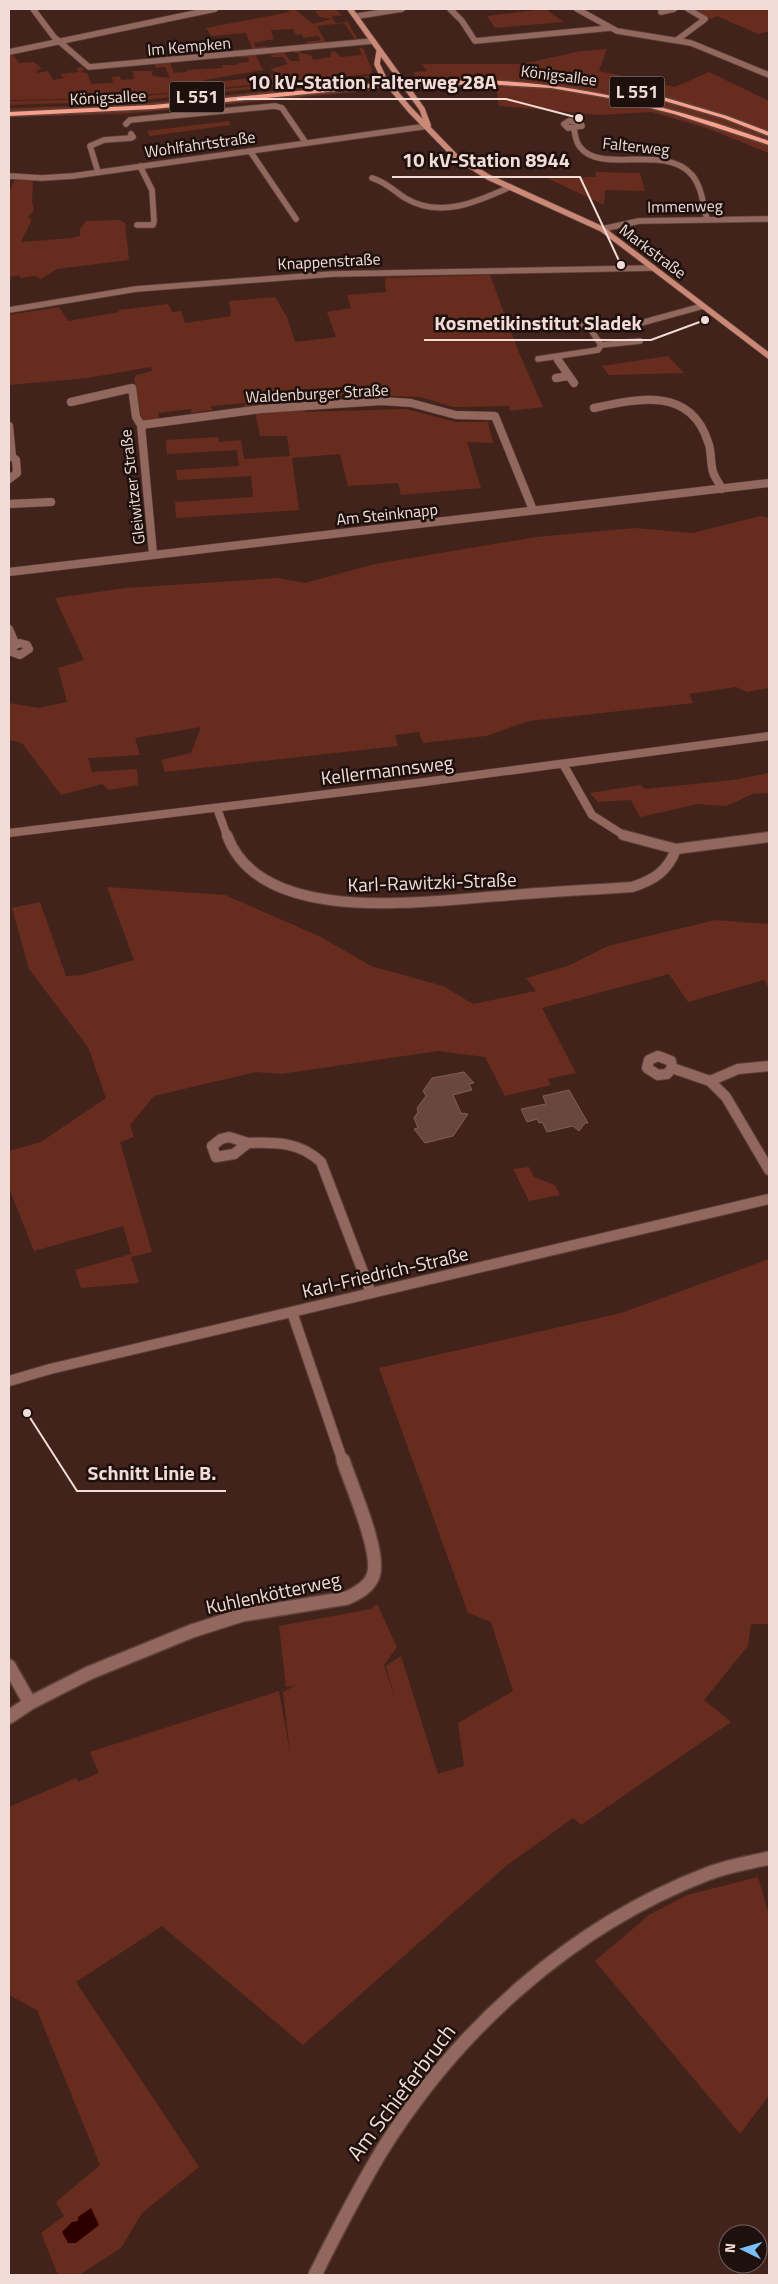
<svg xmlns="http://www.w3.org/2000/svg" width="778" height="2284" viewBox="0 0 778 2284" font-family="'Titillium Web',sans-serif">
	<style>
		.green { fill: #682c1e }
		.water { fill: #2d0000 }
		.building { fill: #69473f; stroke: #815e55 }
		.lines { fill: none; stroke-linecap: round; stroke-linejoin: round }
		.minor-far3-casing { stroke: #5d4139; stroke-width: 7 }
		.minor-far2-casing { stroke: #5d4139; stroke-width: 9 }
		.minor-far1-casing { stroke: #5d4139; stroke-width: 12 }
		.minor-casing { stroke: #5d4139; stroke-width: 16 }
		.tertiary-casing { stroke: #5d4139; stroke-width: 12 }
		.secondary-casing { stroke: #5d4139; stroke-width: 7 }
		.primary-casing { stroke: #5d4139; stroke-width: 3 }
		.minor-far3 { stroke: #92675d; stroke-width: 5.5 }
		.minor-far2 { stroke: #92675d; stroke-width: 8 }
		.minor-far1 { stroke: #92675d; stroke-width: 10 }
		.minor { stroke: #92675d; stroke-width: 13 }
		.tertiary { stroke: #92675d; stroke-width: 10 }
		.secondary { stroke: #cb8877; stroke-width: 5.5 }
		.primary { fill: #f8a08c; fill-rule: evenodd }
		.labels { text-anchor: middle; stroke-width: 5; stroke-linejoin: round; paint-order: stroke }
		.far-street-label { font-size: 16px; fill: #f1dcd7; stroke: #1e100d }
		.shield { fill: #1e100d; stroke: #b29f9a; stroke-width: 1 }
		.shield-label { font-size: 18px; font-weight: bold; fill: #f1dcd7 }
		.street-label { font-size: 19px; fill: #f1dcd7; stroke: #1e100d }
		.near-street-label { font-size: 22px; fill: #f1dcd7; stroke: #1e100d }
		.leader { fill: none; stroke: #f1dcd7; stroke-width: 2 }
		.callout-dot { fill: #f1dcd7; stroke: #1e100d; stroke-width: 2 }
		.callout-label { font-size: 20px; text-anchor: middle; font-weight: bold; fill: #f1dcd7; stroke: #1e100d; stroke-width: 5; stroke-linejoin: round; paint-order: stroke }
	</style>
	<rect width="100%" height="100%" fill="#41231b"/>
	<!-- green -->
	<path class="green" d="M285,9h9l19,15 19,-5 -12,-2 -5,-6 20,-2 9,8 -2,-2 -11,1 5,7 10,-1v-3l12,21 -2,1 -12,-18 -27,3 9,17 -19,2 -1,-3 15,-2 -3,-4 -15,2 -1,-4 -6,1 -3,-6 -22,1 3,9 -20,4 1,4 12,-1 2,3 -16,1 -7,-17 -35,3 -5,-8 84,-16z
		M545,9l19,13 -69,6 -8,-12z
		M691,9h78v22l-11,3 -41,-18 -6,3z
		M359,48h4l9,22 -2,4 -260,24 -101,2v-44l4,-1 6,8 15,-1 8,7 -6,1 2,3 10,-2 5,9 11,-2 -4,-4 19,-2 -3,-4 6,-1 2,3 -4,2 7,1 4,11 22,-1 -1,-6 8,-1 1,4 13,-1 -1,-8h18l2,5 17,2 -5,-11 -9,1 -2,-5 16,-1 4,11 13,-1v-2l36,-2 -1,-3h15l1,-2 11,-1 -1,-5 -9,1 -1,-3 17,-1 8,16 -59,10 2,3 63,-7 7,-3 -6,-4 18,-5 -5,-7h-12l-1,-2 6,-1v-2l8,-1c4,9 6,11 16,10l-2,-8h-4l-2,-3h9l-1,3 11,2 2,5 18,-3v-5h5l4,5 22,-2z
		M607,49l-8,22 76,16 34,-15 60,29v52l-63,-25 -54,-16 -52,3 -101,-9 -3,-19 -76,-1 -7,-14 14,-1 -5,-7h100l59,-13z
		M366,76l6,1 -239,24 -124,4v-4l101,-2z
		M375,81l-208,24 -82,6 -76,1v-4l125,-4z
		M370,89l8,1 -256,24 -113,3 132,-6z
		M229,121l2,4 -81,11 -3,-5z
		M595,172l45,1 5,18 -40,-1 -1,15 -57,-27 49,-1z
		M15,180l18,1 -1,20 2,9 -6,8 4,1 -11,23 51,-4 8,-2v-7l6,-8 33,-1 6,3 4,37 -72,9 -16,10 -6,-3 -14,2 -2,-3 -9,2 1,3h-2v-89z
		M490,275l29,78 24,54 -33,4v-5l-57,1 -33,-10 -56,-2v3l-13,1v-4l-87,6v4l-20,2 1,-4 -34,3 1,4 -21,3 1,-4 -34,4 1,5 -17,3 -8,-42 2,-4 16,-4 -1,-4 -63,11 -79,7v-70l50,-8 9,14 51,-9v-2l49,-6 4,8 9,-1 4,12 46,-7 -2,-15 46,-4 12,20 8,25 41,-5 -9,-25 24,-4 -4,-13 39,-3 -1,-14z
		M668,356l16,17 -75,2 -7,-9z
		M305,408v4l101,-3 50,13h32l5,21 -26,-1 14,46 -80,7 -3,-12 -50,3 -8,-32 -48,4 7,52 -123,8 -1,-16 78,-5 -2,-21 -74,4 -1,-10 63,-4 -2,-16 -70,4 -1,-14 52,-3 1,5 22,-2 3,19 46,-3 -3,-20h-27l-5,-24z
		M761,516l8,2v170l-22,4 -11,-5 -47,7 4,9 -164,18 -43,15 -63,7 -4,-11 -24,3 3,11 -233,26 -4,-12 30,-7 10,-26 -66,11 5,17 -52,3 4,14 45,-3 1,16 -29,5 -7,-6 -41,11 -39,-52 -13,-3v-37l29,5 29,-6 -9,-34 26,-8 -29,-62 71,-10 152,-10 27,5 70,-19 161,-27 99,-9 57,5z
		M769,773v20l-16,1 -27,12 -28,-2 -58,13 -9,-17 -33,2 -8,-9 50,-8 5,4 88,-9z
		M107,887l118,8 94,41 52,30 72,20 30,18 63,-13 -10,-13 42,-12 40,-20 107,-26 54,4v64l-5,-8 -76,22 -19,-28 -127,34 34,65 -28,6 3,6 -46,11 -20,-39 -47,-6 -157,23 -25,-2 -102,24 -24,29 4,12 -14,5 32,110 -21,5 8,26 -58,5 -6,-18 56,-16 -8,-28 -89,25 -25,-63v-37l32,-9 65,-44 -18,-51 -59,-78 -17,-61 28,-6 26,74 16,-1 52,-15z
		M529,1167l5,10 21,8 5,10 -31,6 -16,-32z
		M769,1259v365h-18l-3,22 -44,54 27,22 -150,103 -8,-7 -67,48 -203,179 -141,-119 -86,56 123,185 -57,46 -21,35 -42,27h-21l-17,-42 23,-17 -8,-14 44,-37 -63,-155 -28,-15v-188l67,-29 2,4 21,-9 -9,-21 189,-61 11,62 -7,-61 13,-7 -10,2 -7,-61 92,-17 6,-5 20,43 -13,18 11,34 -9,-33 15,-10 37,118 26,-8 -6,-43 55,-32 -22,-69 -23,-9 -89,-245 242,-55z
		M758,1877l11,38v180l-29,39 -145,-173 54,-46 38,-20z"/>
	<!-- water -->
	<path class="water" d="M91,2208l8,17 -23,18h-8l-6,-11 10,-10 6,-1v-4z"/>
	<!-- building -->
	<path class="building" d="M464,1072l10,11 -5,1 3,6 -19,5 8,18 7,1 -15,22 -28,7 -11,-14 4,-1 -4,-10 4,-6 -1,-4 9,-12 -3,-5 9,-13z
		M569,1090l19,33h-3l-6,8 -6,-5 -26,6 -5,-10 -3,1 -2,-4 -10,3 -6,-13 25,-5 -3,-8z"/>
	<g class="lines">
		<!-- minor-far3 casing -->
		<g class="minor-far3-casing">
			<path id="minor-far3" d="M33,9l21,28 35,30 284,-26
				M450,9l12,12 13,20 135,-13
				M577,9l40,22 74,12 78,32
				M661,12l13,-3
				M358,16l44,-7
				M677,40l28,-21 -17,-10
				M9,52l206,-43
				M569,121l11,1 2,4 -14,2 -4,-4z
				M126,124l4,-4 145,-14 7,2 24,35
				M574,129c1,5 2,14 6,18 21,28 85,-4 112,28 10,12 11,30 15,44
				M250,151l46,68
				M98,172l-8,-26 14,-6 27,-2 2,-1 -2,-3
				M9,176l33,2 31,-2 355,-50
				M372,178c14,4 22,13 33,20 35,21 72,4 105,-11
				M137,225h16l1,-4 -2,-31 -12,-24
				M602,229l37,-8 130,-2
				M9,310l127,-21 197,-15 320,-6
				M542,326l99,-3 62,-17
				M601,345l39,-4
				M556,357l3,4
				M538,359l60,-9 3,-5 -10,-15v-5"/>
		</g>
		<!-- minor-far2 casing -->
		<g class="minor-far2-casing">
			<path id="minor-far2" d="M558,360l16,23
				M556,378l13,-2
				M71,402l61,-14 4,29 5,8 12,129
				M594,408c45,-10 97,-21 114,34 4,9 2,20 5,30 2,6 6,11 9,17
				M141,425l120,-16 121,-8 29,2 45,12 39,1 38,94
				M9,426l3,31 4,3 1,13 -8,6
				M9,504l42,-2
				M9,572l760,-89
				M9,629l6,14
				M9,648l11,-5 7,2 2,4 -9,6 -11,-4
				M563,764l29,51 33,21
				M217,808l10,28
				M9,833l408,-50 352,-47"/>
		</g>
		<!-- minor-far1 casing -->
		<g class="minor-far1-casing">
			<path id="minor-far1" d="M227,835c33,92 198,66 273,61 44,-4 88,-6 132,-9 22,-7 36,-16 44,-38
				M623,835l53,14 93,-12
				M658,1056l13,5 1,7 -5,6 -9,1 -11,-7 2,-8z
				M672,1068l38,13 16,16 43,73
				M710,1081l28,-12 31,-3
				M229,1137l19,6 -14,11 -18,3 -4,-11 9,-7z
				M248,1143c28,-1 52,-1 73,19l50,131
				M292,1312l51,150"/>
		</g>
		<!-- minor casing -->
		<g class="minor-casing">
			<path id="minor" d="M9,1666l21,37
				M9,1717l21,-14 59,-30 103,-42 50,-16 105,-17c11,-5 22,-11 26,-22 9,-22 -22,-91 -30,-116
				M315,2275c21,-42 42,-83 66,-123 76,-123 191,-226 326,-278 20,-8 41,-11 62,-16"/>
		</g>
		<!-- tertiary casing -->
		<g class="tertiary-casing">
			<path id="tertiary" d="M9,1381l41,-12 719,-170"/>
		</g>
		<!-- secondary casing -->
		<g class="secondary-casing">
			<path id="secondary" d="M350,9l72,100 6,16
				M379,52l-2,12 7,15 26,31 45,46 33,21 114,52 167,127"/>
		</g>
		<!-- primary casing -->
		<g class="primary-casing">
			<path id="primary" d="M483,80c101,4 191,27 286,61v4l-95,-31 -59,-15 -64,-11 -68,-4 -104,3 -226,22 -144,7v-4l144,-7 226,-22z
				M653,94l74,22 42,16v4l-46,-18 -72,-21v-2z"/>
		</g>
		<!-- minor-far3 -->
		<use href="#minor-far3" class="minor-far3"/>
		<!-- minor-far2 -->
		<use href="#minor-far2" class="minor-far2"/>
		<!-- minor-far1 -->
		<use href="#minor-far1" class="minor-far1"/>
		<!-- minor -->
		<use href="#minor" class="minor"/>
		<!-- tertiary -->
		<use href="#tertiary" class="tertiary"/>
		<!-- secondary -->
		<use href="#secondary" class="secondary"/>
		<!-- primary -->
		<use href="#primary" class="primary"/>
	</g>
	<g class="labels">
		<!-- far-street labels -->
		<g class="far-street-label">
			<text transform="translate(189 46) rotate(-5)" y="6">Im Kempken</text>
			<text transform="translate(559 75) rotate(7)" y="6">Königsallee</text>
			<text transform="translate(108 97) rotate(-3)" y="6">Königsallee</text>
			<text transform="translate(200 144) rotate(-8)" y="6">Wohlfahrtstraße</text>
			<text transform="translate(636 146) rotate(6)" y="6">Falterweg</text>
			<text transform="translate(685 206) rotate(-1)" y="6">Immenweg</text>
			<text transform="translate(653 251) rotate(37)" y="6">Markstraße</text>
			<text transform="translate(329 261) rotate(-3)" y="6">Knappenstraße</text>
			<text transform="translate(317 393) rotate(-3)" y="6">Waldenburger Straße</text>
			<text transform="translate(132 487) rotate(-97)" y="6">Gleiwitzer Straße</text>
			<text transform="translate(387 514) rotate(-6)" y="6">Am Steinknapp</text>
		</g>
		<!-- shield labels -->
		<g class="shield">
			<rect x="609.5" y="76.5" width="55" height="31" rx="4"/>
			<rect x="169.5" y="81.5" width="55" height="31" rx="4"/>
		</g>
		<g class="shield-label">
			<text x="637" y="98">L 551</text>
			<text x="197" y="103">L 551</text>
		</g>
		<!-- street labels -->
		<g class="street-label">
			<text transform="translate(387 770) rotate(-7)" y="7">Kellermannsweg</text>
			<text transform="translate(432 882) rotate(-2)" y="7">Karl-Rawitzki-Straße</text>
			<text transform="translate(385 1272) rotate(-13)" y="7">Karl-Friedrich-Straße</text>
			<text transform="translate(273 1593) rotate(-12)" y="7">Kuhlenkötterweg</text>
		</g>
		<!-- near-street labels -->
		<g class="near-street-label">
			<text transform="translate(401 2092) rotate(-53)" y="8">Am Schieferbruch</text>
		</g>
	</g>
	<!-- callouts -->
	<path class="leader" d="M579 118L506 99H237M621 265L580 177H392M705 320L651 340H424M27 1413L77 1491H226"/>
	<g class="callout-dot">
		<circle cx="579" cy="118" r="5"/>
		<circle cx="621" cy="265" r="5"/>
		<circle cx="705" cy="320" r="5"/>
		<circle cx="27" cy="1413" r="5"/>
	</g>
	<g class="callout-label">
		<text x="372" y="89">10 kV-Station Falterweg 28A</text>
		<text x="486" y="167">10 kV-Station 8944</text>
		<text x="538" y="330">Kosmetikinstitut Sladek</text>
		<text x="152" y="1480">Schnitt Linie B.</text>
	</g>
	<!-- border -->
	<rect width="778" height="2284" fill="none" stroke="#f1dcd7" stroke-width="20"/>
	<!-- north arrow -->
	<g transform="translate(743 2249) rotate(275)"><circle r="24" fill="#1e100d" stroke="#72625e"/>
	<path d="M0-4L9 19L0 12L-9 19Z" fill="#79bff8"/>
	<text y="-8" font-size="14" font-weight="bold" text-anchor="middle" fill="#f1dcd7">N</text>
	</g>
</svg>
